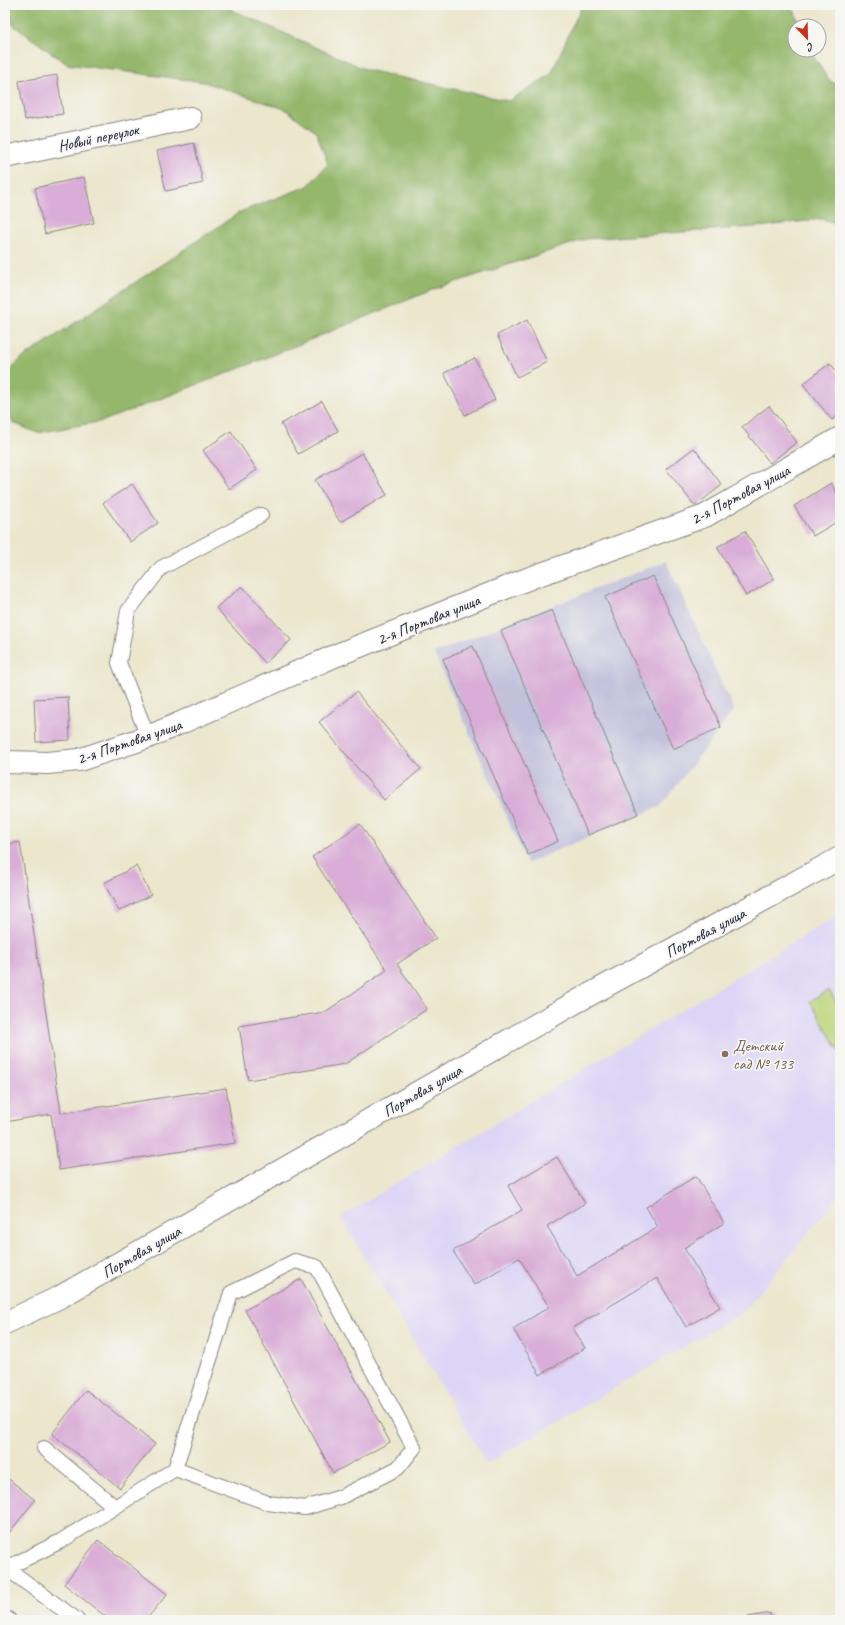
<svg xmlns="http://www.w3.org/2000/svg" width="845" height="1625" viewBox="0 0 845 1625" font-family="Caveat,sans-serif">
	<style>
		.built { fill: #ddd5f6 }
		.industrial { fill: #c2c1dc }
		.green { fill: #bcd67c; stroke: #6f7c5c }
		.forest { fill: #95b76c; stroke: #5c6c54 }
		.building { fill: #d9add7 }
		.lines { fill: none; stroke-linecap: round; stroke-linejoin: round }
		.lane-casing { stroke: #868484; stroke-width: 16 }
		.street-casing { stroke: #868484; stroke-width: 24 }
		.lane { stroke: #fff; stroke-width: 14 }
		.street { stroke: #fff; stroke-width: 22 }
		.education-dot { fill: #8d6e63; stroke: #f6f6f2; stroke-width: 1.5 }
		.labels { text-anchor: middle; stroke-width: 3.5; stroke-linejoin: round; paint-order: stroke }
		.street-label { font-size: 16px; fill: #22223b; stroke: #f6f6f2 }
		.education-label { font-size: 16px; fill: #785e54; stroke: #f6f6f2; text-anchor: start }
	</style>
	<rect width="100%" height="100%" fill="#f6f6f2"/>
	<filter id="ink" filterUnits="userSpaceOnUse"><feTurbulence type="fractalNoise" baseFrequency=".025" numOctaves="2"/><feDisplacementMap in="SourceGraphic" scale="8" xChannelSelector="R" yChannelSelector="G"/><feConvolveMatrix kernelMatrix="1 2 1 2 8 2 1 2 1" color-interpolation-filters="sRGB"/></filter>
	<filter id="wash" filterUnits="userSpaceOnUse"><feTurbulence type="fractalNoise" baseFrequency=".012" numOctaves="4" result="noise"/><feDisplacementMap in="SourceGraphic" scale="16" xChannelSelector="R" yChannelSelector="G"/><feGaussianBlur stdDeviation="0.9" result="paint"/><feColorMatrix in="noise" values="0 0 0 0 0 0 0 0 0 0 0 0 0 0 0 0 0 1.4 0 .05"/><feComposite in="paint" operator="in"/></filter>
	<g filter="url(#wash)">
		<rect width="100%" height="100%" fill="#ebe6cc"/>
		<!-- built -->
		<path class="built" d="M840,914v280l-97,118 -256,152 -146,-247z"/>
		<!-- industrial -->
		<path class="industrial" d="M666,561l68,149 -73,96 -134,57 -93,-210z"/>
		<!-- green -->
		<path class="green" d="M829,990l11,19v44l-30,-52z"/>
		<!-- forest -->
		<path class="forest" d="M9,5h212l146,65 142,31 42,-27 31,-69h210l8,21h-5v24h14l21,31 10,6v137l-19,-5 -54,7 -181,13 -154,51 -171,70 -158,61 -65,12 -25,-10 -8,-17v-31l16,-16 219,-147 68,-26 20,-22 -12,-32 -31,-23 -81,-27 -137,-18 -54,-39z"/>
		<g id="blocks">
			<!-- building -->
			<path class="building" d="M57,75l6,39 -38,6 -6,-39z
				M194,143l9,40 -37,8 -9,-40z
				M84,177l10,46 -49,11 -10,-46z
				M527,320l20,42 -30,15 -20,-42z
				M475,358l20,42 -30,15 -21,-42z
				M830,363l10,13v38l-8,6 -29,-36z
				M322,401l16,30 -40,23 -17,-30z
				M769,406l28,36 -27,21 -28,-36z
				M231,431l26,39 -28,19 -26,-39z
				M694,448l28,37 -27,21 -29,-37z
				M362,453l25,42 -47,27 -25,-42z
				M831,483l9,16v21l-27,16 -19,-30z
				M132,484l26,39 -28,19 -27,-39z
				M745,531l29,48 -28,17 -29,-49z
				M653,576l68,151 -48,22 -68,-152z
				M242,586l49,54 -26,23 -49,-55z
				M552,610l86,204 -50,21 -87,-204z
				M473,646l85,195 -30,14 -85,-196z
				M356,692l65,77 -37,31 -65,-78z
				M68,697l2,43 -34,2 -2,-43z
				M360,824l76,114 -39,26 30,45 -82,55 -97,16 -9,-54 86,-14 62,-42 -75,-113z
				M20,842l41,271 165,-25 9,55 -176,27 -8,-56 -46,8v-277z
				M136,866l15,29 -32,16 -15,-28z
				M557,1157l28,46 -38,23 30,50 81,-49 -12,-20 50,-31 28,47 -40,25 36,59 -34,20 -29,-49 -84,50 12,20 -45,27 -27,-46 36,-22 -30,-49 -45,27 -21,-34 69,-41 -14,-24z
				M301,1279l89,163 -57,31 -88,-163z
				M86,1390l69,54 -35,44 -68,-54z
				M5,1476l30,24 -30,38z
				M98,1540l69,54 -21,26h-36l-46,-36z
				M770,1613l1,7h-33v-1z"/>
		</g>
	</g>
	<g filter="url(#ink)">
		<use href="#blocks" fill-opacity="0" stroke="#868484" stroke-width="1"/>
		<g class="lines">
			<!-- lane casing -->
			<g class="lane-casing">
				<path id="lane" d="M148,737l-29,-74 9,-52 33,-43 100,-53
					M44,1448l71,59
					M5,1567l72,53
					M5,1569l56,-28 114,-72 56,-176 64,-32 22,6 97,181 -16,20 -57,29 -36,11 -37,-5 -93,-34
					M5,1617l4,3"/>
			</g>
			<!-- street casing -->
			<g class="street-casing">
				<path id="street" d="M5,157l185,-39
					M5,762l42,1 32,-3 69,-23 189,-82 193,-77 175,-62 135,-78
					M5,1323l55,-26 516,-295 264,-144"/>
			</g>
			<!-- lane -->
			<use href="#lane" class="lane"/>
			<!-- street -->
			<use href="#street" class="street"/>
		</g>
	</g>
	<!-- markers -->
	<circle class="education-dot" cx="725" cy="1054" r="4"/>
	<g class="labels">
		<!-- street labels -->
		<g class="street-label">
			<text transform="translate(98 137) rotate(-12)" y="6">Новый переулок</text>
			<text transform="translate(740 494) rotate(-28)" y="6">2-я Портовая улица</text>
			<text transform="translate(428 619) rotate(-22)" y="6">2-я Портовая улица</text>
			<text transform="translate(129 741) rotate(-19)" y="6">2-я Портовая улица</text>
			<text transform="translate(705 932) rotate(-28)" y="6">Портовая улица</text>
			<text transform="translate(422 1090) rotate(-30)" y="6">Портовая улица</text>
			<text transform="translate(141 1251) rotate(-30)" y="6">Портовая улица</text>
		</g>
		<!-- education labels -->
		<g class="education-label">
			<text x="733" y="1051">Детский<tspan x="733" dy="18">сад № 133</tspan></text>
		</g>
	</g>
	<!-- margin -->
	<rect width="845" height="1625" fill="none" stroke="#f6f6f2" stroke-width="20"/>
	<!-- north arrow -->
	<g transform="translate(807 38) rotate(157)"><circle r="19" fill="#f6f6f2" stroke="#a1a1a9"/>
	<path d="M0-3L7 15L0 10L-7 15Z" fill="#c8321e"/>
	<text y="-6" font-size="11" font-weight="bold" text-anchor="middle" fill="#22223b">С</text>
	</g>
</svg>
